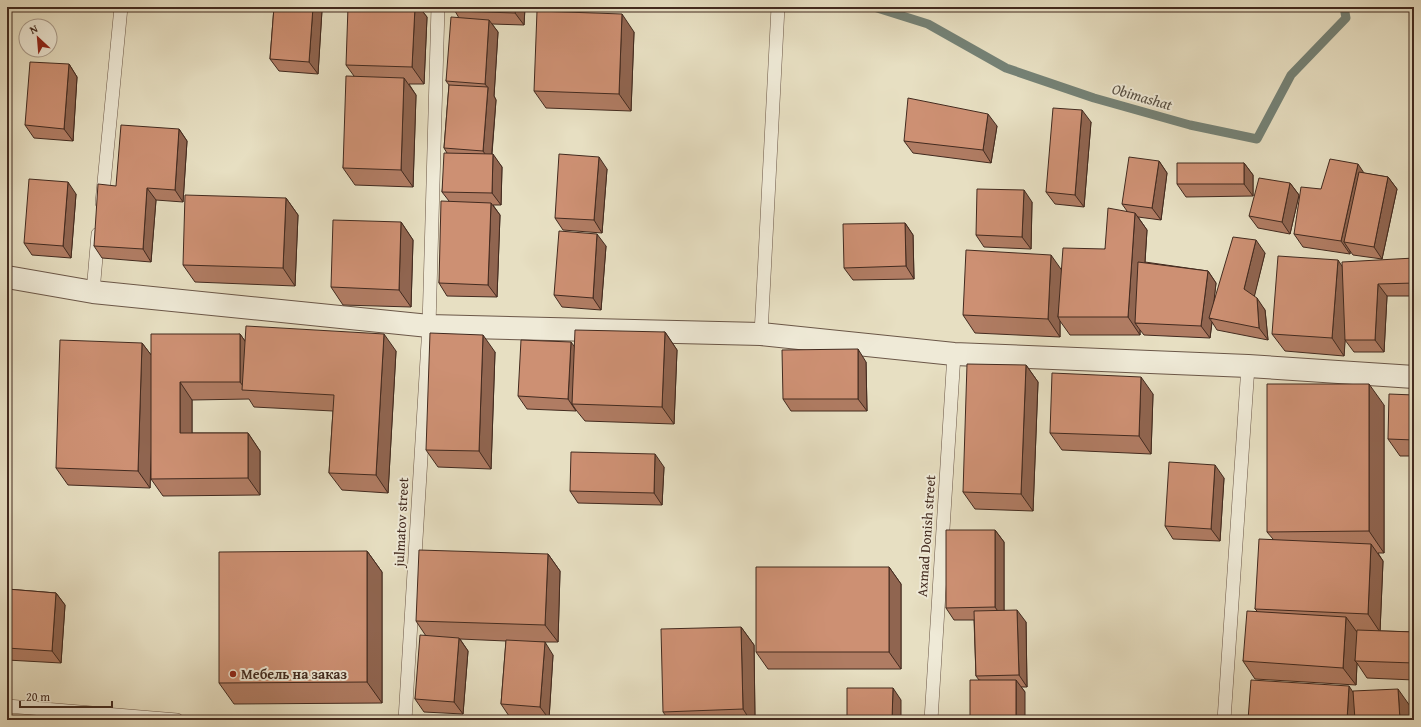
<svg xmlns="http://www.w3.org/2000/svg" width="1421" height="727" viewBox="0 0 1421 727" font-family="'Gentium Book Plus',serif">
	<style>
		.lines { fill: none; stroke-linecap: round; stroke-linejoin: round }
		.stream { stroke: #758276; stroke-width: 9 }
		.service-casing { stroke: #6b5748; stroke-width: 14 }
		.minor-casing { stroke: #6b5748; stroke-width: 24 }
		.service { stroke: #efead7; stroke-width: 13 }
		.minor { stroke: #efead7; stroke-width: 22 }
		.wall { fill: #b07c63; stroke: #422a1f }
		.shaded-wall { fill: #906550; stroke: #422a1f }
		.building { fill: #cd9073; stroke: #422a1f }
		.poi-dot { fill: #8f2418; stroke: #efead7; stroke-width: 1.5 }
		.labels { text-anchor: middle; stroke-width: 4; stroke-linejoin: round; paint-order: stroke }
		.street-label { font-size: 14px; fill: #422a1f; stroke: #efead7 }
		.poi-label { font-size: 14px; font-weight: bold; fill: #422a1f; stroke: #efead7; text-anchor: start }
		.water-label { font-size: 15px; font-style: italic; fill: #574f43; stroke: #efead7 }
	</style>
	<rect width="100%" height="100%" fill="#e7dfc2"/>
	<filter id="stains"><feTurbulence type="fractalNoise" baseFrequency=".005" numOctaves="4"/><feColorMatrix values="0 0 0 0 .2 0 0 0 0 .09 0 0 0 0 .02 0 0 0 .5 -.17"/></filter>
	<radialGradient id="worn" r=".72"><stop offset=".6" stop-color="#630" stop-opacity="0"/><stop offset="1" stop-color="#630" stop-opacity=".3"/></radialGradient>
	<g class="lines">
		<!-- stream -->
		<path class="stream" d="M874,7l54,17 78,44 88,30 96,27 67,14 34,-64 55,-57 -2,-11
			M7,8l3,-1"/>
		<!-- service casing -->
		<g class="service-casing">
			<path id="service" d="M102,203l19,-196
				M93,292l5,-58
				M761,334l17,-327
				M7,706l170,14
				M405,720l24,-394 9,-319
				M931,720l23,-366
				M1224,720l24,-354"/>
		</g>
		<!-- minor casing -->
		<g class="minor-casing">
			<path id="minor" d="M7,277l86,15 336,34 332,8 193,20 294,12 166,11"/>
		</g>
		<!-- service -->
		<use href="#service" class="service"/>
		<!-- minor -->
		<use href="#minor" class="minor"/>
	</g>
	<!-- wall -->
	<path class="wall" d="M274,7h46l2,3 -4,64 -39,-3 -9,-12z
		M525,7l-1,18 -32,-1 6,8 -4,64 2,4 -4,54 10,13 -1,38h-8l7,10 -3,82 -50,-1 -8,-13 10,-82 -7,-9 5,-39 -3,-5 5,-63 -3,-4 13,-63 -4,-7z
		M423,12l4,5 -3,67h-15l7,11 -3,92 -58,-2 -12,-17 11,-92 -8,-11z
		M634,32l-3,79 -85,-3 -12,-17z
		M69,64l8,13 -4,64 -39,-3 -9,-13z
		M1091,122l-7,85 -29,-3 -9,-12z
		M997,126l-6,37 -78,-10 -9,-12z
		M179,129l8,12 -4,61 -27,-2 -5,62 -49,-4 -8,-12 22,-60z
		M1159,161l8,12 -6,47 -23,-3 9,13 -2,32 63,9 8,12 -2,16 51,-46 -11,43 11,14 3,30 -51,-10 -5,-8 -2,16 -66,-3 -4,-5v5h-70l-10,-14v16l-85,-4 -12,-18 142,-66 22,-38 -5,-7z
		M1244,163l9,12v21l-67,1 -9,-13z
		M607,169l-5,64 -39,-3 -8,-12z
		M1363,173l25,4 9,12 -15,70 -29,-4 -3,-4v3l-47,-7 -9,-13 27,-45z
		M1290,183l9,12 -9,39 -32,-6 -9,-12z
		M76,194l-5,64 -39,-3 -8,-12z
		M286,198l12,17 -3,71 -100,-4 -12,-17z
		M1032,202l-1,47 -47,-2 -8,-12z
		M401,222l12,18 -2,67 -68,-2 -12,-18z
		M905,223l8,12 1,44 -61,1 -9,-12z
		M606,246l-5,64 -39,-3 -8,-12z
		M1414,258v38h-27l-3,56h-30l-9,-12v-4l-1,20 -59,-5 -13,-17 70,-67z
		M665,332l12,18 -3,74 -89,-3 -9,-11v1l-49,-2 -9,-13 56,-49z
		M240,334l5,7 151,10 -8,142 -46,-3 -13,-17 4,-62 -79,-4 -5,-8 -57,1v33h56l12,18v44l-97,1 -12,-17v-31l-1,40 -82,-3 -12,-17 86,-125 9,12z
		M495,352l-4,117 -53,-2 -12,-17z
		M866,362l1,49h-76l-8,-12z
		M1026,365l12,17 -5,129 -58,-2 -12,-17z
		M1153,394l-2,60 -89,-4 -12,-17z
		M1414,395v61h-14l-12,-17z
		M1384,405v148h-6l5,8 -3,70 34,1v48l-47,-2 -10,-15 -1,22 -101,-6 -12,-18 14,-50 -2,-2 18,-70 -6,-7z
		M664,467l-2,38 -84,-2 -8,-12z
		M1224,478l-4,63 -47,-2 -8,-13z
		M995,530l9,12v68l22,12 1,65h-6l4,5 -46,-12 -3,-4 -2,-56h-20l-8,-12z
		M367,551l15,21v131l-148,1 -15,-21z
		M548,554l12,17 -2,71h-24l19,13 -4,64 -40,-3 -8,-12 5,-63 -46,-2 8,12 -5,63 -39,-2 -9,-13 11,-63 -10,-15z
		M889,567l12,17v85h-133l-12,-17z
		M7,589l49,4 9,12 -4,58 -54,-3z
		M741,627l13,18 1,75h-86l-6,-8z"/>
	<!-- shaded-wall -->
	<path class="shaded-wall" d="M313,7h7l2,3 -4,64 -9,-12z
		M415,7h8v5l4,5 -3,67 -12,-17z
		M516,7h9l-1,18 -9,-12z
		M622,14l12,18 -3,79 -12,-17z
		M489,20l9,12 -4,64 2,4 -5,63 -8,-12 5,-63 -3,-4z
		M69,64l8,13 -4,64 -9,-12z
		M404,78l12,17 -3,92 -12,-17z
		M1082,110l9,12 -7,85 -9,-12z
		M988,114l9,12 -6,37 -8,-13z
		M179,129l8,12 -4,61 -8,-12z
		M493,154l9,13 -1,38 -9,-12z
		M599,157l8,12 -5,64 -8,-13z
		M1159,161l8,12 -6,47 -9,-12z
		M1244,163l9,12v21l-9,-12z
		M1358,164l8,12 -22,66 6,9v3l-9,-13z
		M1388,177l9,12 -15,70 -8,-12z
		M68,182l8,12 -5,64 -8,-12z
		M1290,183l9,12 -9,39 -8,-12z
		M147,188l9,12 -5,62 -8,-13z
		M1024,190l8,12 -1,47 -9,-12z
		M286,198l12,17 -3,71 -12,-18z
		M491,203l9,12 -3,82 -9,-12z
		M1135,213l12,17 -6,93h-6l5,7v5l-12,-18z
		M401,222l12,18 -2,67 -12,-17z
		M905,223l8,12 1,44 -8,-13z
		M597,234l9,12 -5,64 -8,-12z
		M1256,240l9,13 -12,49 -9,-13z
		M1051,255l12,17 -5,45 2,4v16l-12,-18z
		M1338,260l12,18 -6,78 -12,-18z
		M1208,271l8,12 -4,36 -3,-1 3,4 -2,16 -9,-12z
		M1378,284l9,12 -3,56 -9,-12z
		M1257,298l8,12 3,30 -9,-12z
		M665,332l12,18 -3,74 -12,-17z
		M240,334l12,17 -6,39 -6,-8z
		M384,334l12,17 -8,142 -12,-18z
		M483,335l12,17 -4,117 -12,-18z
		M571,342l9,12 -8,50 4,6v1l-8,-12z
		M142,343l13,17 -5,128 -12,-17z
		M858,349l8,13 1,49 -9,-12z
		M1026,365l12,17 -5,129 -12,-17z
		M1141,377l12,17 -2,60 -12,-18z
		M180,382l12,18v51l-12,-18z
		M1369,384l15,21v148l-15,-22z
		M248,433l12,18v44l-12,-17z
		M655,454l9,13 -2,38 -8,-12z
		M1215,465l9,13 -4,63 -9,-12z
		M995,530l9,12v78l-9,-13z
		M1371,544l12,17 -3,71 -12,-18z
		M367,551l15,21v131l-15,-21z
		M548,554l12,17 -2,71 -13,-17z
		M889,567l12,17v85l-12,-17z
		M56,593l9,12 -4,58 -9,-12z
		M1017,610l9,12 1,65 -8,-12z
		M1346,617l13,18 -4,26 2,2 -1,22 -13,-17z
		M741,627l13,18 1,75h-5l-7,-11z
		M459,638l9,13 -5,63 -9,-12z
		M545,642l8,13 -4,64 -9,-12z
		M1016,680l9,12v28h-9z
		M1349,686l12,18 -1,16h-13z
		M893,688l8,12v20h-9z
		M1398,689l12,17 1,14h-11z"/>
	<!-- building -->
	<path class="building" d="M274,7h39l-4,55 -39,-3z
		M348,7h67l-3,60 -66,-2z
		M455,7h61l-1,6 -60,-2z
		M537,11l85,3 -3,80 -85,-3z
		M451,17l38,3 -4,64 -39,-3z
		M30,62l39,2 -5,65 -39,-4z
		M346,76l58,2 -3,92 -58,-2z
		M449,85l39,2 -5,64 -39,-3z
		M908,98l80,16 -5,36 -79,-9z
		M1053,108l29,2 -7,85 -29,-3z
		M121,125l58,4 -4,61 -28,-2 -4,61 -49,-3 4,-62 18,2z
		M444,153l49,1 -1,39 -50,-1z
		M559,154l40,3 -5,63 -39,-2z
		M1129,157l30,4 -7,47 -30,-4z
		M1330,159l28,5 -17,77 -47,-7 7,-47 20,2z
		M1177,163h67v21h-67z
		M1359,172l29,5 -14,70 -30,-5z
		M1259,178l31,5 -8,39 -33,-6z
		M29,179l39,3 -5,64 -39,-3z
		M977,189l47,1 -2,47 -46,-2z
		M185,195l101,3 -3,70 -100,-3z
		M441,201l50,2 -3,82 -49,-2z
		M1108,208l27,5 -7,104h-70l5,-69 42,1z
		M333,220l68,2 -2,68 -68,-3z
		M905,223l1,43 -62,2 -1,-44z
		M559,231l38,3 -4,64 -39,-3z
		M1233,237l23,3 -12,49 13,9 2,30 -50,-10z
		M966,250l85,5 -3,64 -85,-4z
		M1278,256l60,4 -6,78 -60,-4z
		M1414,258v25l-36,1 -3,56h-30l-3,-78z
		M1138,262l70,9 -7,55 -66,-3z
		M246,326l138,8 -8,141 -47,-2 5,-78 -92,-5z
		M575,330l90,2 -3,75 -90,-3z
		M430,333l53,2 -4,116 -53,-1z
		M151,334h89v48h-60v51h68v45l-97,1z
		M60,340l82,3 -4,128 -82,-3z
		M521,340l50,2 -3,57 -50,-3z
		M858,349v50h-75l-1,-49z
		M967,364l59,1 -5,129 -58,-2z
		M1052,373l89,4 -2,59 -89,-3z
		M1267,384h102v147l-102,1z
		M1389,394l25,1v45l-26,-1z
		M571,452l84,2 -1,39 -84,-2z
		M1169,462l46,3 -4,64 -46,-3z
		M946,530h49v77l-49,1z
		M1259,539l112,5 -3,70 -113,-5z
		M419,550l129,4 -3,71 -129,-4z
		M367,551v131l-148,1v-131z
		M756,567h133v85h-133z
		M7,589l49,4 -4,58 -45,-3z
		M1017,610l2,65 -43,1 -2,-65z
		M1247,611l99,6 -3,51 -100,-7z
		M741,627l2,82 -80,3 -2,-83z
		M1357,630l57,2v31l-59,-2z
		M420,635l39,3 -5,64 -39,-3z
		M506,640l39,2 -5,65 -39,-3z
		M970,680h46v40h-46z
		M1251,680l98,6 -2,34h-99z
		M847,688h46l-1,32h-45z
		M1398,689l2,31h-45l-2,-29z"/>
	<!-- markers -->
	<circle class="poi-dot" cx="233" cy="674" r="4"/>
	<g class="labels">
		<!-- street labels -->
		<g class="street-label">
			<text transform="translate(401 522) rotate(-87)" y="5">julmatov street</text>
			<text transform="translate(926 536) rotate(-86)" y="5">Axmad Donish street</text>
		</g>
		<!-- poi labels -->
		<g class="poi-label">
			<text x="241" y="679">Мебель на заказ</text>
		</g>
		<!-- water labels -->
		<g class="water-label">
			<text transform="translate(1142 97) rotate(16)" y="5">Obimashat</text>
		</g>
	</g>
	<!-- margin -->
	<rect width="1421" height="727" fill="none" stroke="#e7dfc2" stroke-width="24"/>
	<rect x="8" y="8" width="1405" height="711" fill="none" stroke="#422a1f" stroke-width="2"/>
	<rect x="12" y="12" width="1397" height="703" fill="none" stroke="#422a1f"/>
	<!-- north arrow -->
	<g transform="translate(38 38) rotate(334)"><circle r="19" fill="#efead7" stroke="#aa9d8d"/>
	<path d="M0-3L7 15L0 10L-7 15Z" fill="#8f2418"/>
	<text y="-6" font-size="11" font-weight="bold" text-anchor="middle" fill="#422a1f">N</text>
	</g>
	<!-- scale -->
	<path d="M20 701v6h92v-6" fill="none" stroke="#422a1f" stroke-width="2"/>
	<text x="26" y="701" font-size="12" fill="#422a1f" stroke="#efead7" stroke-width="3" paint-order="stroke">20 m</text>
	<rect width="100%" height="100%" filter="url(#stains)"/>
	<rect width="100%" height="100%" fill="url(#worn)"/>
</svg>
